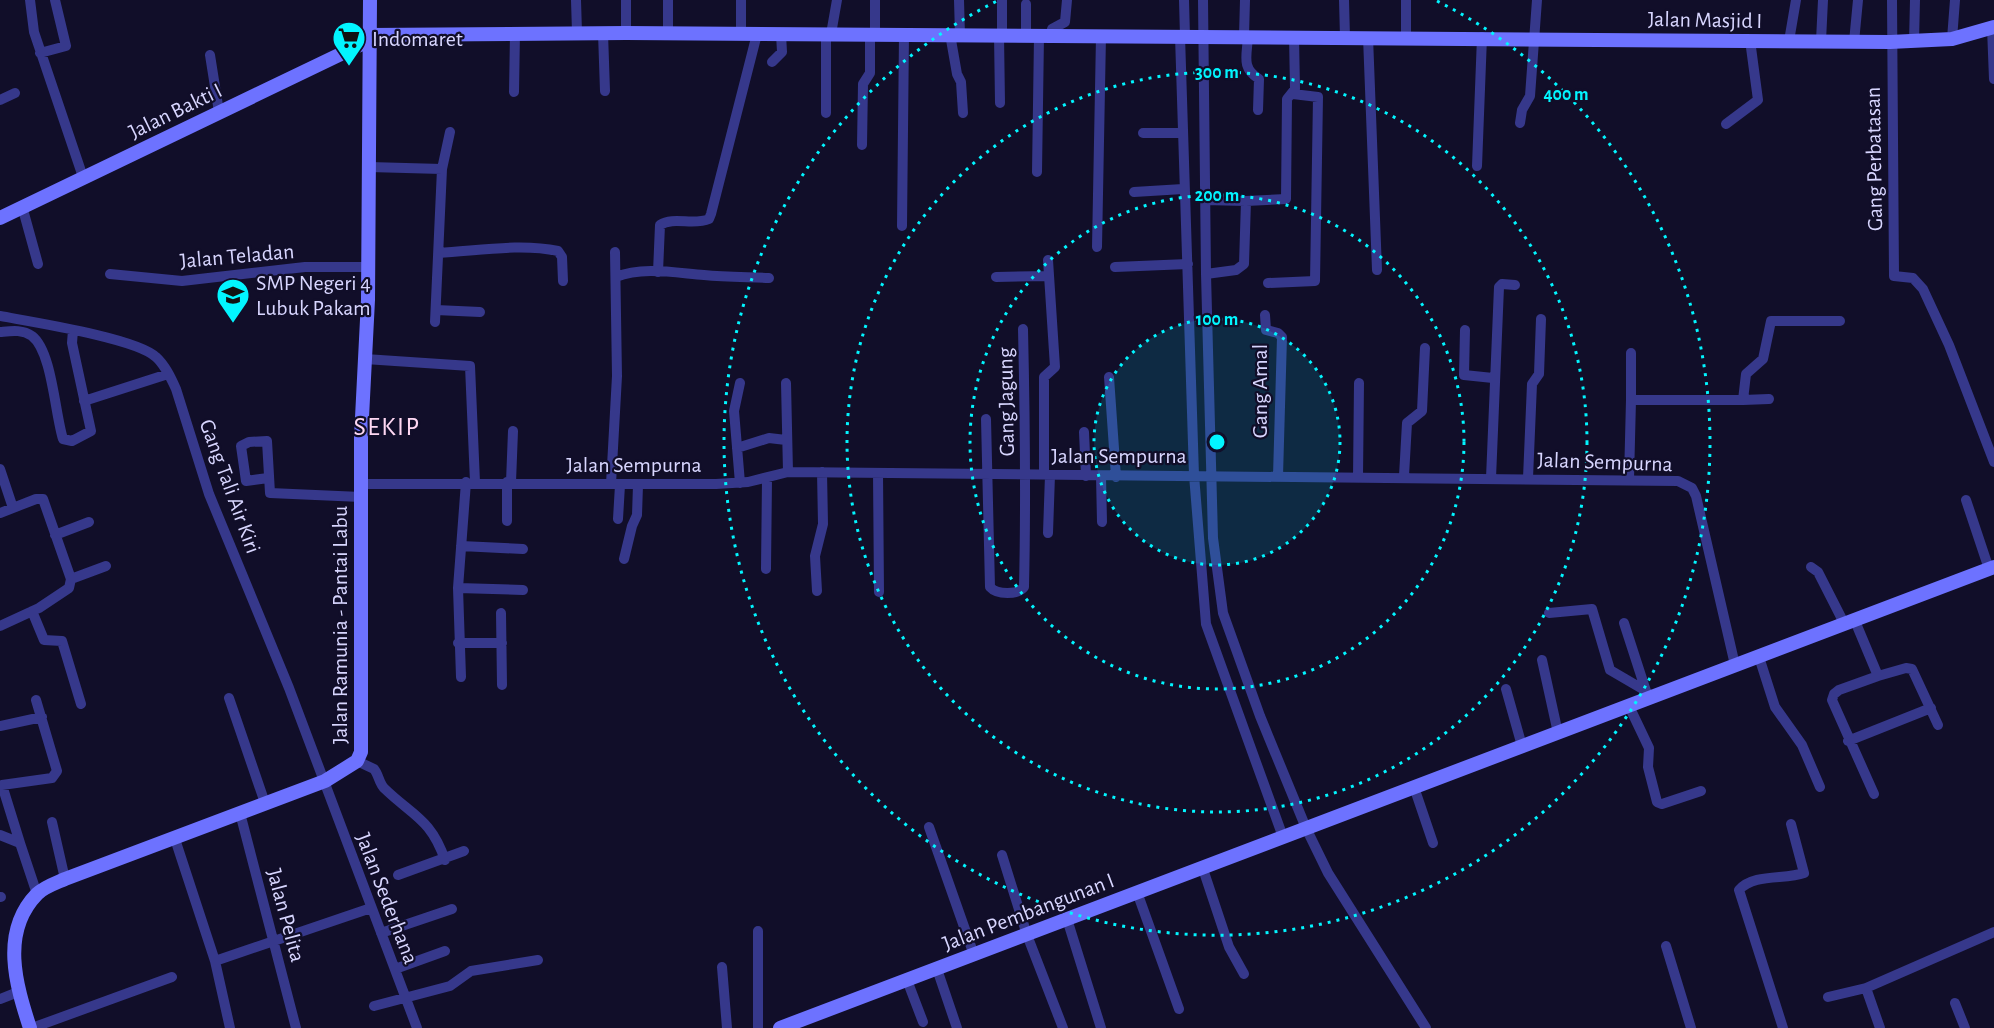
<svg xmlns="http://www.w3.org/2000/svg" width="1994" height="1028" viewBox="0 0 1994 1028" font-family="'Alegreya Sans',sans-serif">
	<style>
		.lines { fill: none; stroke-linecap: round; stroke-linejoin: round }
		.minor { stroke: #36388b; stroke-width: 10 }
		.secondary { stroke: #6d72ff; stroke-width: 14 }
		.ring { fill: none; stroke: #02f5ff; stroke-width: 3; stroke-dasharray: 3 6 }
		.labels { text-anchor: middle; stroke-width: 4.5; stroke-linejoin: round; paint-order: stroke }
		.street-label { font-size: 22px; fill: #d8d6ff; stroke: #110e29 }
		.poi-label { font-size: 22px; fill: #d8d6ff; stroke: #110e29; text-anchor: start }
		.quarter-label { font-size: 26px; letter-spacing: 1.5px; fill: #ffd8f3; stroke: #110e29 }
		.centre { fill: #02f5ff; stroke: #110e29; stroke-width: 3 }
		.ring-label { font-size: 18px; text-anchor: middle; font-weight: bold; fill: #02f5ff; stroke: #110e29; stroke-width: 4.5; stroke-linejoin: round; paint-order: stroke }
	</style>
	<rect width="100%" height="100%" fill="#110e29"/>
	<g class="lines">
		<!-- minor -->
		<path class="minor" d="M30,0l4,32 49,145
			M576,0l1,32
			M668,0v33
			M959,0l1,35
			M1002,0v35
			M1184,0l1,36
			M1203,0l3,274 7,264 10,75 37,103 46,112 22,45 98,155
			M1344,0l1,37
			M1406,0v37
			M1892,0l2,276 19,2 10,11 26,56 45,117
			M1026,4v31
			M1992,28l2,51
			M603,33l2,58
			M626,33v-33
			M741,34v-34
			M826,34v79
			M831,34l6,-34
			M950,34l7,40 4,8 2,31
			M875,35v-35
			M999,35l1,68
			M1050,36l2,-7 13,-7 2,-22
			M1180,36l14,439 12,149 77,213
			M1244,36l1,-36
			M1248,36c-1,20 -7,32 11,43l-1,31
			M1368,37l9,233
			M1952,39l3,-39
			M1789,41l7,-41
			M1821,41l2,-41
			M1854,42l4,-42
			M1914,42l1,-42
			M40,53l26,-7 -11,-46
			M210,55l9,57
			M772,62l10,-10 -1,-18
			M514,92l1,-59
			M0,100l15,-7
			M1520,123l2,-13 8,-14 7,-96
			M1726,124l32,-24 -8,-60
			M1143,133h39
			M862,145l1,-61 7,-11v-38
			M1477,166l5,-129
			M369,167l73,2 -7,153
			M442,169l8,-37
			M1037,172l2,-136
			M1134,192l49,-3
			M1205,200l41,1
			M22,206l16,58
			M902,226l2,-192
			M1097,247l4,-211
			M439,253c38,-2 81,-10 119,-2l4,6 1,24
			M1115,267l73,-3
			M658,272l2,-47c14,-9 33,1 49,-6l2,-5 46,-180
			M110,274l72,7 123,-14h62
			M1206,274l30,-4 8,-6 2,-63 40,-2 1,-100 8,-10 -1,-53
			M616,277c26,-11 61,-4 88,-2 21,2 43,2 65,3
			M996,277l53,-1
			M1268,283l47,-2 3,-184 -25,-3
			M436,310l44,2
			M1265,315l1,15 12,3 4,4 -4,139
			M0,316c32,6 136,22 156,41 9,8 15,21 20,32l33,105 80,194 128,340
			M1465,330l-1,45 29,3
			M0,332c11,-1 22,-3 32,4 20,15 23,78 31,103l9,2 19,-10 -19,-88 1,-13
			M365,359l105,7 5,116
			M1109,377l7,100
			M740,383l-6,28 6,72
			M786,383l2,89
			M1631,400v-47
			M1743,400l26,-1
			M84,401l84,-27
			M986,419l4,168c7,8 28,8 34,0 2,-87 1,-172 -1,-258
			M1084,432l2,44
			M737,448l32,-10 17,2
			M0,469l13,39
			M878,473l1,119
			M1044,474v-97l11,-10 -7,-107
			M1101,476l1,46
			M1404,476l3,-53 15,-12 3,-63
			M1358,477l1,-94
			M268,478l-22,3 -5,-35 8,-4 18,-1 3,52 91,4
			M1491,478l8,-191 3,-3 13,1
			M1528,478l4,-94 7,-10 2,-55
			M1629,479l2,-79h112l3,-26 17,-15 8,-38h69
			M507,482v39
			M511,482l2,-51
			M362,484h354l32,-2 40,-10 890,9 14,7 4,8 39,169
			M611,484l6,-108 -2,-124
			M1966,500l23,69
			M0,513l36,-14h7l28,80 -2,9 -30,20 -39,18
			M618,519l2,-34
			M1048,533l2,-58
			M55,535l34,-13
			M461,546l62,3
			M624,559l8,-33 5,-11 1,-30
			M1811,567l7,5 27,53
			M766,569l1,-90
			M71,579l35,-13
			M458,588l65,2
			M817,591l-2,-35 8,-32 -1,-52
			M32,611l12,29 18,1 19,63
			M501,613l1,72
			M1549,613l43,-4 18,61 36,21 6,7
			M1855,621l23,55 -39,14 -5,4 -2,6 42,94
			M1624,623l22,68
			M458,643h44
			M1759,657l16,50 27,38 18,42
			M1542,660l16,73
			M1878,676l28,-8 6,1 26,56
			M461,677l-3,-89 8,-106
			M1506,689l16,57
			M229,698l36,105
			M1629,706l20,42 -1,19 9,35 5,2 39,-13
			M0,726l42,-9
			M1848,741l83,-33
			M357,761l17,8c5,6 5,15 11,20 28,27 46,30 60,71
			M1414,787l19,56
			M240,813l56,215
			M52,822l13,57
			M929,827l45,128
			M0,835l20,8 17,51
			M175,839l40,122 15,67
			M20,843l-18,-58 50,-7 5,-7 -21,-71
			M1002,855l25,80 36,93
			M1203,869l26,78 15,27
			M398,875l66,-24
			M1137,892l42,117
			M0,897h1
			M1067,919l34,109
			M381,933l71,-24
			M1666,946l25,82
			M215,961l156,-53
			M722,967l5,61
			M395,969l50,-18
			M937,969l20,59
			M907,980l16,42
			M1866,988l14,40
			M1828,997l38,-9 128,-56
			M0,999l18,-7
			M1955,1003l10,25
			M374,1006l76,-20 21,-15 67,-11
			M32,1028l140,-51
			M758,1028v-97
			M1783,1028l-44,-138c15,-17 46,-10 65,-17l-13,-49"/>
		<!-- secondary -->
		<path class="secondary" d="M369,35l257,-2 1264,9 62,-3 42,-12
			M0,218l368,-177
			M30,1028c-14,-43 -30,-96 7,-134 7,-7 19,-11 28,-15l260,-98 32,-20 4,-9v-315l7,-137 2,-300
			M780,1028l1214,-461"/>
	</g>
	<!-- distance rings -->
	<circle cx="1217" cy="442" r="123" fill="#02f5ff" fill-opacity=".12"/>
	<g class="ring">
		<circle cx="1217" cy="442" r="123"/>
		<circle cx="1217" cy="442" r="247"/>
		<circle cx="1217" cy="442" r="370"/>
		<path d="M1437 1A493 493 0 1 1 997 1"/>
	</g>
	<!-- icons -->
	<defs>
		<g id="supermarket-pin" transform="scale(1.725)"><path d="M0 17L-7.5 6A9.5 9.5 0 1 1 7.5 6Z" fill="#02f5ff" stroke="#110e29"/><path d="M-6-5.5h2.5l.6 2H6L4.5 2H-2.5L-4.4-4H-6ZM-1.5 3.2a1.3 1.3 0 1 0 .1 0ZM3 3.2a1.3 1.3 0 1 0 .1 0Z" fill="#111"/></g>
		<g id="school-pin" transform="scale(1.725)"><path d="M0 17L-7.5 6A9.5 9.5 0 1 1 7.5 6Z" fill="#02f5ff" stroke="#110e29"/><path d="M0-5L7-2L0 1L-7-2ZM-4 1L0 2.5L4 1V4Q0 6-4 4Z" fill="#111"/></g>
	</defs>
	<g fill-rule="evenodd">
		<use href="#supermarket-pin" x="349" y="38"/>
		<use href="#school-pin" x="233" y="295"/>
	</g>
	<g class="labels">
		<!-- street labels -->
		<g class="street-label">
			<text transform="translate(1705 19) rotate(1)" y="8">Jalan Masjid I</text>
			<text transform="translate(175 110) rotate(-26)" y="8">Jalan Bakti I</text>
			<text transform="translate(1873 159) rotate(-91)" y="8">Gang Perbatasan</text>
			<text transform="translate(237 255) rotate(-5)" y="8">Jalan Teladan</text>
			<text transform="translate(1259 391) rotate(-90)" y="8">Gang Amal</text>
			<text transform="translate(1005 402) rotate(-91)" y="8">Gang Jagung</text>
			<text x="1119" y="463">Jalan Sempurna</text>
			<text transform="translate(1605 461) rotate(2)" y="8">Jalan Sempurna</text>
			<text x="634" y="472">Jalan Sempurna</text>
			<text transform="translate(231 486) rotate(70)" y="8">Gang Tali Air Kiri</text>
			<text transform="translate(339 625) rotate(-90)" y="8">Jalan Ramunia - Pantai Labu</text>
			<text transform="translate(388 898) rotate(69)" y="8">Jalan Sederhana</text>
			<text transform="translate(1028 911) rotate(-21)" y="8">Jalan Pembangunan I</text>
			<text transform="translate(287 915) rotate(75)" y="8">Jalan Pelita</text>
		</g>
		<!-- poi labels -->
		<g class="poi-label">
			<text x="372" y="46">Indomaret</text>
			<text x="256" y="290">SMP Negeri 4<tspan x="256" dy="25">Lubuk Pakam</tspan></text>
		</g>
		<!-- quarter labels -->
		<g class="quarter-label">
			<text x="387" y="435">SEKIP</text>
		</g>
	</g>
	<circle cx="1217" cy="442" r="9" class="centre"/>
	<g class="ring-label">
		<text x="1217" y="78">300 m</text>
		<text x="1566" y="100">400 m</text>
		<text x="1217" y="201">200 m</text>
		<text x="1217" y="325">100 m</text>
	</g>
</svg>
